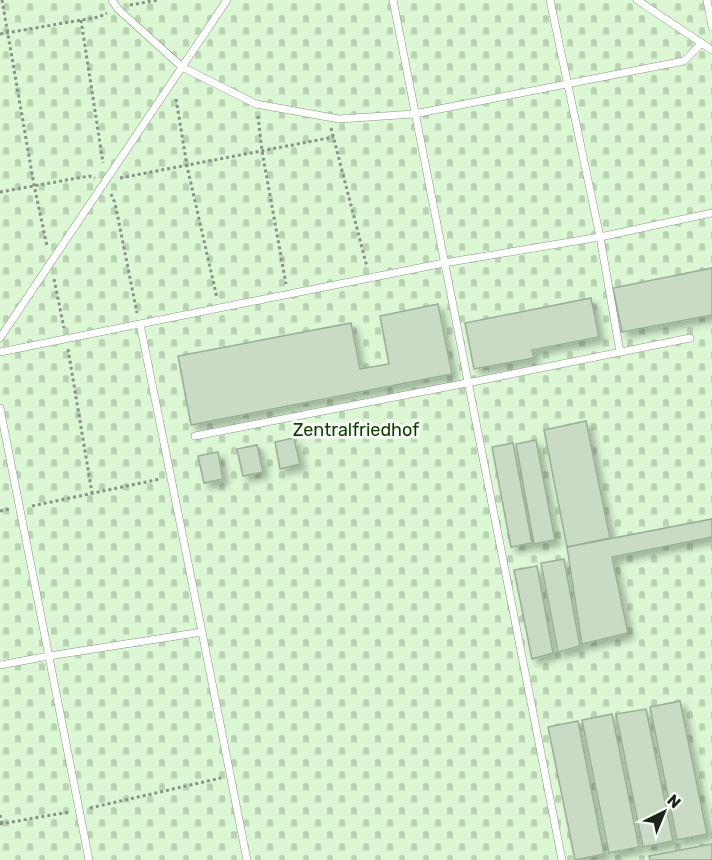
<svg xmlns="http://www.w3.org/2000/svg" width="712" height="860" viewBox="0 0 712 860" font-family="Rubik,sans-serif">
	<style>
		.cemetery { fill: url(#cemetery-stones) }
		.building { fill: #c9dbc5; stroke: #9bac97; stroke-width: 1.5; filter: url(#shadow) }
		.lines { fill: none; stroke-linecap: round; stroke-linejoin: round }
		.service-casing { stroke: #859681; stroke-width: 8 }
		.path { stroke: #8b9289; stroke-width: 3; stroke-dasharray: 3 3; stroke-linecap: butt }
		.service { stroke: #fff; stroke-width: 7 }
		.labels { text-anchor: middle; stroke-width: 6; stroke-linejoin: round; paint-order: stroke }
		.park-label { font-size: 18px; fill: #103902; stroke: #f7fef5 }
	</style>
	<defs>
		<pattern id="cemetery-stones" width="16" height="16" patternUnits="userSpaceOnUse" patternTransform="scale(1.5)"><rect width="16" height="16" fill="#dbf7d4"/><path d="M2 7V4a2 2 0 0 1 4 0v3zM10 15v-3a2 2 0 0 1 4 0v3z" fill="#bbd3b5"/></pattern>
		<filter id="shadow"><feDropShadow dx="5.5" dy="5.5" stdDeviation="3" flood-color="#0004"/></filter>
	</defs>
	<rect width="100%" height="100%" fill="#f7fef5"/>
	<!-- cemetery -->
	<path class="cemetery" d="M0,0h712v860h-712z"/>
	<!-- building -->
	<path class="building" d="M712,268v47l-90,17 -9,-44z
		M591,298l8,39 -67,13 2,8 -60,11 -9,-46z
		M438,304l14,70 -261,51 -13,-69 173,-33 9,46 29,-5 -9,-48z
		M586,421l24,117 -43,9 -23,-117z
		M294,438l6,26 -20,5 -5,-27z
		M536,440l19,100 -21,4 -18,-100z
		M513,443l19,100 -21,4 -19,-100z
		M257,445l6,27 -20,4 -6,-27z
		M218,452l5,27 -19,4 -6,-27z
		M712,519v18l-100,20 16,76 -46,11 -15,-97z
		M564,559l16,87 -22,6 -17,-89z
		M537,566l16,87 -21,6 -18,-89z
		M680,701l27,133 -30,6 -27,-133z
		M646,709l27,132 -30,6 -27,-133z
		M612,714l27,133 -30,6 -27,-133z
		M578,721l26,133 -29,6 -27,-133z
		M712,844v16h-62l-1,-4z"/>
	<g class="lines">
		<!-- service casing -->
		<g class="service-casing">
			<path id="service" d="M112,0l6,9 64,58 74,37 83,15 75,-5 270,-53 18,-18
				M393,0l169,860
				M550,0l50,237 20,115
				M637,0l75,50
				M707,0l5,27
				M140,324l62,308 45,228
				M0,338l227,-338
				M0,352l444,-89 156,-26 112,-24
				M0,408l89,452
				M195,436l272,-53 223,-45
				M0,665l49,-9 153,-24"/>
		</g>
		<!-- path -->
		<path class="path" d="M2,0l32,185 13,61
			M130,5l28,-5
			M81,20l22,143
			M0,34l99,-17 8,-4
			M176,99l11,67 30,132
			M258,116l4,35 24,133
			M331,128l36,139
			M120,178l214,-41
			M0,192l89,-16 6,2
			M111,194l4,9 22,110
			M54,279l10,49
			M68,349l24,144
			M32,506l128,-27
			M0,511l10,-2
			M90,808l131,-30
			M0,815l2,9
			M0,824l69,-12"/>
		<!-- service -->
		<use href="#service" class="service"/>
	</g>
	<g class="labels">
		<!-- park labels -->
		<g class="park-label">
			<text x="356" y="436">Zentralfriedhof</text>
		</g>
	</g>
	<!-- north arrow -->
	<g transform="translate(664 812) rotate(43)" stroke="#f7fef5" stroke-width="4.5" paint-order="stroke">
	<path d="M0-4.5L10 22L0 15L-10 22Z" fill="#1c231b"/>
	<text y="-9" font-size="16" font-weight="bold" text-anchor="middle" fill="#1c231b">N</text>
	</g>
</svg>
